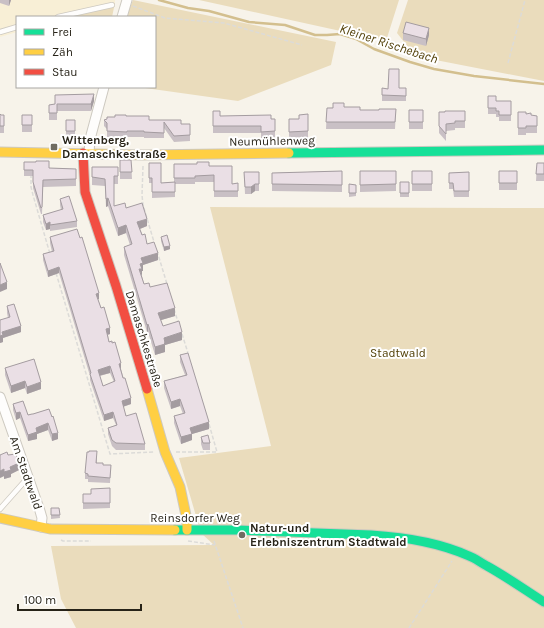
<svg xmlns="http://www.w3.org/2000/svg" width="544" height="628" viewBox="0 0 544 628" font-family="Karla,sans-serif">
	<style>
		.built { fill: #f8efd6 }
		.green { fill: #eadcbc }
		.lines { fill: none; stroke-linecap: round; stroke-linejoin: round }
		.stream { stroke: #d3bf8e; stroke-width: 2.5 }
		.lane-casing { stroke: #cdc9c0; stroke-width: 6 }
		.street-casing { stroke: #cdc9c0; stroke-width: 11 }
		.fast-casing { stroke: #cdc9c0; stroke-width: 11 }
		.slow-casing { stroke: #cdc9c0; stroke-width: 11 }
		.jam-casing { stroke: #cdc9c0; stroke-width: 11 }
		.path { stroke: #dcdbd8; stroke-width: 1.5; stroke-dasharray: 4 2; stroke-linecap: butt }
		.lane { stroke: #fefdfc; stroke-width: 4.5 }
		.street { stroke: #fefdfc; stroke-width: 9 }
		.fast { stroke: #16e098; stroke-width: 9 }
		.slow { stroke: #ffcf43; stroke-width: 9 }
		.jam { stroke: #f24e42; stroke-width: 9 }
		.wall { fill: #c9c0c5; fill-rule: evenodd }
		.shaded-wall { fill: #a49ca0 }
		.building { fill: #eadfe5; stroke: #a49ca0; fill-rule: evenodd }
		.poi-dot { fill: #706c62; stroke: #fff; stroke-width: 1.5 }
		.labels { text-anchor: middle; stroke-width: 4; stroke-linejoin: round; paint-order: stroke }
		.poi-label { font-size: 12px; font-weight: bold; fill: #272318; stroke: #fff; text-anchor: start }
		.street-label { font-size: 12px; fill: #272318; stroke: #fff }
		.park-label { font-size: 12px; fill: #524007; stroke: #fff }
		.water-label { font-size: 13px; font-style: italic; fill: #56440d; stroke: #fff }
	</style>
	<rect width="100%" height="100%" fill="#f7f3ea"/>
	<!-- built -->
	<path class="built" d="M0,0h115v3l-46,14h-52v15l-17,5z"/>
	<!-- green -->
	<path class="green" d="M133,0l203,42 -5,23 -93,36 -100,-14h17v-70h-28l2,-7z
		M199,0h200l-13,41z
		M408,0h136v81l-129,-25 -18,-23z
		M115,3l-3,14h-43z
		M210,207l334,1v420h-468l-15,-29 -10,-53 163,-1 -13,-12 -22,-75 92,-12z"/>
	<g class="lines">
		<!-- stream -->
		<path class="stream" d="M159,0l29,8 21,3 40,11 36,3 30,10h12l13,-1 16,5 18,10 36,13 24,7 40,7 70,8"/>
		<!-- lane casing -->
		<g class="lane-casing">
			<path id="lane" d="M58,17l54,-12
				M0,32l17,-5
				M0,509l24,-27 5,-2"/>
		</g>
		<!-- street casing -->
		<g class="street-casing">
			<path id="street" d="M122,17l5,-17
				M89,153l1,-14 14,-52
				M0,397l40,114 2,7 -1,9"/>
		</g>
		<!-- fast casing -->
		<g class="fast-casing">
			<path id="fast" d="M289,153l255,-3
				M175,530h62l134,5c33,2 67,7 98,21 6,2 12,7 18,10 20,11 38,24 57,36"/>
		</g>
		<!-- slow casing -->
		<g class="slow-casing">
			<path id="slow" d="M0,152l143,3 146,-2
				M147,389l18,63 15,35 7,33v10
				M0,518l50,11 125,1"/>
		</g>
		<!-- jam casing -->
		<g class="jam-casing">
			<path id="jam" d="M83,153l2,39 31,94 31,103"/>
		</g>
		<!-- path -->
		<path class="path" d="M133,6l32,12 59,5 78,22
			M508,63l17,-63
			M143,166l-1,29 1,10 11,37
			M31,174v13l2,8 17,59
			M157,251l10,33
			M56,273l54,181 44,-2
			M174,309l4,13
			M182,334l6,19
			M176,452h41l-8,-28
			M61,540l2,1h28
			M188,541l27,4
			M214,541l29,87
			M409,628l43,-67"/>
		<!-- lane -->
		<use href="#lane" class="lane"/>
		<!-- street -->
		<use href="#street" class="street"/>
		<!-- fast -->
		<use href="#fast" class="fast"/>
		<!-- slow -->
		<use href="#slow" class="slow"/>
		<!-- jam -->
		<use href="#jam" class="jam"/>
	</g>
	<!-- wall -->
	<path class="wall" d="M0,0h11l-2,6 -9,-3z
		M403,33l26,2 -3,11 -23,-6z
		M382,88l6,1 18,-1v13h-24z
		M488,96l8,5h15v20h-12v-4h-3v-3h-8z
		M94,101l-3,10h-34v9h-8v-15z
		M344,107l16,3h19l17,-1 -1,20h-69l1,-21z
		M409,110h14v19h-14z
		M213,111l7,5 55,3v19l-14,1v-6h-48z
		M465,111v17h-10v2l-9,1v10l-7,-8v-21z
		M518,112l8,2 5,1 6,1v17h-11v2h-8z
		M0,114l1,1h3v18h-4z
		M308,114v24l-19,1v-20h10z
		M22,115h10v17h-10z
		M126,116l23,4 32,4h9v17l-16,1 -10,-14v10h-20v-1h-17v1l-20,-1v-8l-3,-3v-6z
		M66,120h9v18h-9z
		M120,160h11l1,19h-12z
		M24,162l25,6 27,1v17l-33,1 -1,27h-1l-8,-26v-12h-9z
		M149,163l12,20 13,-1v-18l35,2 23,18 6,-1v14h-24v-15h-19v2h-20v13l-23,1v-15h-3z
		M537,163h7v18h-8z
		M92,167h26v17h-4v22l12,2 21,18 -7,3 7,15 11,16 -15,5v6h-1v5l2,8 6,3 25,29 -14,4 2,6 19,14 -17,5v7l-10,3 -7,-23h-1l-23,-77v-8l6,-2 -4,-12 -8,3 -10,-30 -2,1 -1,-21 -13,-1z
		M342,171v21l-70,-1v-18z
		M360,171h36v20l-36,1z
		M412,171h20v20h-20z
		M499,171h18v19h-18z
		M244,172h15v19h-4l-4,3h-6z
		M469,172v25h-15l-1,-8h-4v-16z
		M400,182h9v15h-9z
		M349,184l7,1v11l-7,1z
		M60,199l17,22v6l-27,4v-2l-4,1 -3,-8v-7l18,-5 -1,-5z
		M50,237l49,62h-1l3,9 9,26 -2,1 1,7 12,27 10,35 -8,3 3,9 19,28v6h-29l-4,-4 -4,-12v-6l8,-3 -3,-7 -9,3 -12,-35 -2,-6v-4l-31,-103 -11,4 -5,-17v-6l9,-2 -2,-9zM110,373l4,9 -11,4 -3,-10z
		M161,237l9,12 -6,2 -3,-10z
		M7,306l14,26 -18,6v4l-3,1 8,-25 -1,-5z
		M180,355l29,74 -17,5v6l-11,4 -7,-21v-7l9,-2 -3,-8 -9,3 -7,-21v-7l21,-6 -5,-13z
		M5,368l36,21 -14,5 -2,-6 -14,5 -6,-18z
		M13,404l15,11 5,-1 16,-5 9,30 -6,2 -4,-11 -11,4v5l-9,2 -8,-23 -4,2 -3,-10z
		M201,437l9,6v7h-7l-2,-6z
		M8,455l11,15 -8,4v3l-7,2v-3l-4,2z
		M97,457v6l6,2h8l-1,18 -22,-1v-3h-3v-6z
		M110,488v20l-27,1v-15h8z
		M51,508h8l1,10 -9,1z"/>
	<!-- shaded-wall -->
	<path class="shaded-wall" d="M9,0h2l-2,6z
		M429,28v7l-3,11v-7z
		M94,94v7l-3,10v-7z
		M255,184v7l-4,3v-7z
		M108,198v8l-2,1v-8z
		M147,219v7l-10,4v-8z
		M50,222v7l-4,1v-6z
		M126,225v8l-8,3v-8z
		M170,246v3l-6,2v-4z
		M158,253v7l-15,5v6h-1v5l-3,-7 2,-11z
		M59,267v6l-11,4v-6z
		M7,282v7l-7,3v-7z
		M99,293v6l-3,1v-6z
		M175,308v8l-17,5v-8z
		M148,324v8h-1v-7z
		M21,326v6l-18,6v4l-3,1v-7l2,-4z
		M110,328v6l-4,1v-6z
		M182,332v8l-17,5v7l-10,3v-8l9,-9z
		M121,363v6l-2,1v-6z
		M110,366v7l-12,3v-6z
		M25,381v7l-14,5v-7z
		M41,382v7l-14,5v-7z
		M131,398v6l-9,3v-6z
		M180,399v7l-9,3v-7z
		M20,412v6l-4,2v-7z
		M113,412v6l-9,3v-6z
		M209,422v7l-17,5v6l-11,4v-7l9,-9z
		M48,423v7l-11,4v5l-9,2v-6l8,-7z
		M58,433v6l-6,2v-7z
		M19,463v7l-8,4v3l-7,2v-7l6,-5z
		M4,469v7l-4,2v-7z"/>
	<!-- building -->
	<path class="building" d="M406,22l23,6 -3,11 -23,-6z
		M389,69h10v19h7v8l-24,-1v-7l6,1z
		M94,94l-3,10h-34v9h-8v-8l6,-1v-9z
		M488,96h8v5h15v14h-12v-4h-3v-3h-8z
		M333,103h11v4h16v3h19v-1h17l-1,13h-69l1,-14h6z
		M409,110h14v12h-14z
		M213,111h7v5l51,-1v4h4v12l-14,1v-6h-48z
		M445,111h20v10h-10v2l-9,1v10l-7,-8v-14h6z
		M518,112h8v2l5,-1v2l6,1v10h-11v2h-8z
		M0,114l1,1h3v11h-4z
		M308,114v17l-19,1v-13h10v-4z
		M22,115h10v10h-10z
		M115,115h11v1h23v4h32v4h9v11l-16,1 -10,-14v11l-20,-1v-1h-17v1l-20,-1v-8l-3,-3 3,-1v-2h8z
		M66,120h9v11h-9z
		M120,160h11l1,12h-12z
		M36,161h13v7l27,1v10l-33,1 -1,27 -1,1 -8,-26v-12h-9v-8h12z
		M197,162h12v4h23v18l6,-1v8h-24v-16l-19,1v2h-21v-14h23z
		M149,163h12v20l14,-1v10h-23v-14h-3z
		M537,163h7v11h-8z
		M92,167h26v9h-4v30l11,-3 1,5 16,-5 5,16 -10,3 5,13 3,-1 2,10 7,-2 4,11 -17,5 2,5 -3,1 2,5h-3l5,15 5,-1 1,4 17,-4 8,25 -17,5 5,13 16,-5 3,11 -18,6 1,5h-1l1,1 -10,3 -7,-23 -1,1 -23,-78 8,-3 -6,-19 -8,3 -10,-30 -2,1 -1,-20 -13,-2z
		M342,171v14l-70,-1v-11z
		M360,171h36v13l-36,1z
		M412,171h20v13h-20z
		M499,171h18v12h-18z
		M244,172h15v12h-4l-4,3h-6z
		M469,172v19h-15l-1,-8h-4v-10z
		M400,182h9v11h-9z
		M349,184l7,1v8h-7z
		M69,196l8,25 -27,4v-3l-4,2 -3,-9 20,-6 -3,-10z
		M77,229l3,9 2,-1 17,56 -3,1 5,14 3,-1 6,21 -4,1 3,13 3,-1v2l3,-1 6,21 -2,1 4,14h2l6,20 -9,3 4,15 10,-3 9,31 -29,-1 -4,-3 -4,-12 9,-3 -4,-13 -9,3 -12,-35 -2,-6 1,-1 -32,-106 -11,4 -5,-17 11,-3 -4,-14zM110,366l5,15 -12,5 -5,-16z
		M167,235l3,11 -6,1 -3,-10z
		M0,263l7,19 -7,3z
		M14,304l7,22 -19,6 1,3 -3,1v-16l10,-3 -3,-11z
		M188,353l21,69 -19,6 2,6 -11,3 -7,-21 11,-3 -5,-14 -9,3 -7,-21 23,-6 -7,-20z
		M34,359l7,23 -14,5 -2,-6 -14,5 -6,-18z
		M23,401l5,14 4,-1h1l16,-5 3,8 1,-1 5,17 -6,1 -4,-11 -12,5 1,4 -9,3 -8,-23 -4,1 -3,-9z
		M208,435l2,8h-7l-2,-6z
		M89,451h8l-1,12h7v2h8l-1,13 -22,-2v-2l-3,-1 2,-21h2z
		M7,452l1,3 8,-1 3,9 -9,4 1,3 -7,2v-3l-4,2v-16z
		M110,488v15h-27v-9h8v-5z
		M51,508h8l1,7h-9z"/>
	<!-- markers -->
	<g class="poi-dot">
		<rect x="50" y="143" width="8" height="8" rx="2"/>
		<circle cx="242" cy="535" r="4"/>
	</g>
	<g class="labels">
		<!-- poi labels -->
		<g class="poi-label">
			<text x="62" y="144">Wittenberg,<tspan x="62" dy="14">Damaschkestraße</tspan></text>
			<text x="250" y="532">Natur-und<tspan x="250" dy="14">Erlebniszentrum Stadtwald</tspan></text>
		</g>
		<!-- street labels -->
		<g class="street-label">
			<text transform="translate(272 141) rotate(-1)" y="4">Neumühlenweg</text>
			<text transform="translate(144 339) rotate(73)" y="4">Damaschkestraße</text>
			<text transform="translate(26 473) rotate(71)" y="4">Am Stadtwald</text>
			<text x="195" y="522">Reinsdorfer Weg</text>
		</g>
		<!-- park labels -->
		<g class="park-label">
			<text x="398" y="357">Stadtwald</text>
		</g>
		<!-- water labels -->
		<g class="water-label">
			<text transform="translate(389 43) rotate(18)" y="5">Kleiner Rischebach</text>
		</g>
	</g>
	<!-- legend -->
	<rect x="16" y="16" width="140" height="72" fill="#ffffff" stroke="#a9a7a3"/>
	<rect x="24" y="29" width="20" height="6" fill="#16e098" stroke="#a9a7a3"/>
	<text x="52" y="36" font-size="12" fill="#272318">Frei</text>
	<rect x="24" y="49" width="20" height="6" fill="#ffcf43" stroke="#a9a7a3"/>
	<text x="52" y="56" font-size="12" fill="#272318">Zäh</text>
	<rect x="24" y="69" width="20" height="6" fill="#f24e42" stroke="#a9a7a3"/>
	<text x="52" y="76" font-size="12" fill="#272318">Stau</text>
	<!-- scale -->
	<path d="M18 604v6h123v-6" fill="none" stroke="#272318" stroke-width="2"/>
	<text x="24" y="604" font-size="12" fill="#272318" stroke="#ffffff" stroke-width="3" paint-order="stroke">100 m</text>
</svg>
